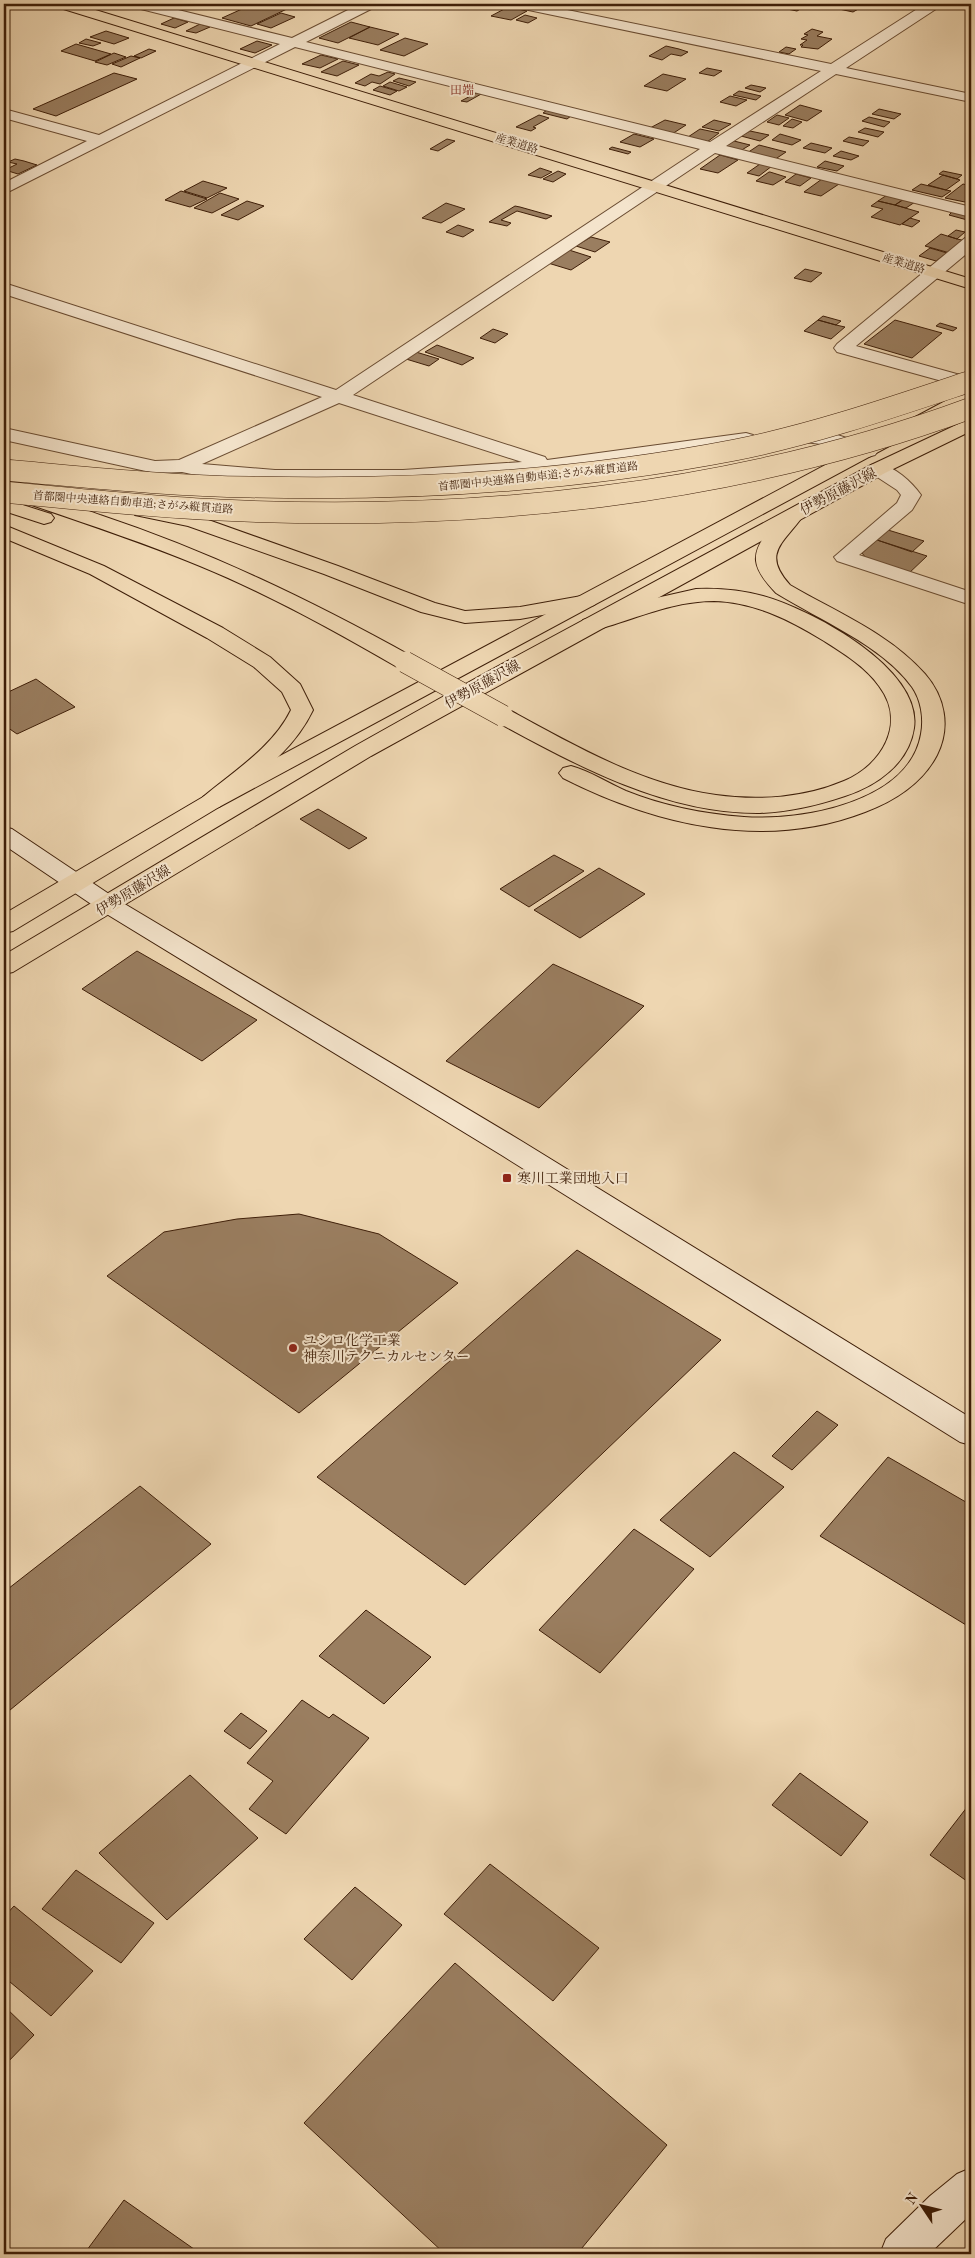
<svg xmlns="http://www.w3.org/2000/svg" width="975" height="2258" viewBox="0 0 975 2258" font-family="'Old Standard TT','Noto Serif JP',serif">
	<style>
		.building { fill: #9a7e60; stroke: #3e1e08 }
		.lines { fill: none; stroke-linecap: round; stroke-linejoin: round }
		.street-casing { stroke: #6a4c32; stroke-width: 2 }
		.secondary-casing { stroke: #3e1e08; stroke-width: 2 }
		.primary-casing { stroke: #3e1e08; stroke-width: 2 }
		.highway-casing { stroke: #3e1e08; stroke-width: 2 }
		.street { fill: #f4e4cc; fill-rule: evenodd }
		.secondary { fill: #f4e4cc; fill-rule: evenodd }
		.primary { fill: #eed6b1; fill-rule: evenodd }
		.highway { fill: #eed6b1; fill-rule: evenodd }
		.highway-bridge-casing { stroke: #3e1e08; stroke-width: 22; stroke-linecap: butt }
		.highway-bridge { stroke: #eed6b1; stroke-width: 21 }
		.poi-dot { fill: #8f2418; stroke: #f4e4cc; stroke-width: 2 }
		.labels { text-anchor: middle; stroke-width: 4; stroke-linejoin: round; paint-order: stroke }
		.far-street-label { font-size: 11px; fill: #3e1e08; stroke: #f4e4cc }
		.far-neighbourhood-label { font-size: 12px; fill: #7a1f14; stroke: #f4e4cc }
		.street-label { font-size: 14px; fill: #3e1e08; stroke: #f4e4cc }
		.poi-label { font-size: 14px; fill: #3e1e08; stroke: #f4e4cc; text-anchor: start }
	</style>
	<rect width="100%" height="100%" fill="#eed6b1"/>
	<filter id="stains"><feTurbulence type="fractalNoise" baseFrequency=".004" numOctaves="4"/><feColorMatrix values="0 0 0 0 .2 0 0 0 0 .09 0 0 0 0 .02 0 0 0 .5 -.17"/></filter>
	<radialGradient id="worn" r=".72"><stop offset=".6" stop-color="#630" stop-opacity="0"/><stop offset="1" stop-color="#630" stop-opacity=".3"/></radialGradient>
	<!-- building -->
	<path class="building" d="M253,4h21l15,4 -38,18 -29,-8z
		M782,4h27l-12,7 -20,-4z
		M846,5l14,3 -7,4 -14,-3z
		M508,7l19,4 -16,9 -20,-4z
		M281,13l14,4 -24,11 -14,-4z
		M525,15l12,3 -9,5 -12,-3z
		M174,18l14,4 -13,6 -14,-4z
		M351,22l19,5 -32,16 -19,-5z
		M200,24l10,3 -14,6 -10,-2z
		M370,27l29,7 -21,11 -29,-7z
		M812,29l11,3 -6,4 15,3 -14,10 -17,-2 2,-2h-3l7,-5 -6,-1 7,-4 -4,-1z
		M106,31l23,7 -15,6 -24,-7z
		M405,38l23,6 -24,12 -24,-6z
		M86,39l15,4 -8,3 -14,-3z
		M257,41l15,4 -17,8 -15,-4z
		M76,44l35,10 -16,7 -34,-10z
		M666,46l13,3 9,3 -7,4 -10,-2 -9,6 -13,-4z
		M786,47l10,2 -7,5 -10,-2z
		M149,49l7,2 -15,7 -7,-2z
		M114,53l12,4 -19,8 -12,-3z
		M321,55l17,4 -18,9 -18,-4z
		M131,56l9,2 -19,9 -9,-3z
		M343,61l16,4 -22,11 -16,-4z
		M707,68l15,3 -8,5 -15,-3z
		M388,72l7,2 -15,10 -8,-2 -7,4 -10,-3 16,-9 8,2z
		M114,73l23,6 -81,37 -23,-7z
		M663,74l23,5 -19,12 -23,-5z
		M399,78l17,4 -7,4 -16,-5z
		M390,82l17,5 -8,4 -16,-5z
		M751,85l15,3 -6,4 -15,-4z
		M380,86l17,5 -7,4 -17,-5z
		M739,91l22,5 -5,4 -23,-5z
		M478,92l5,1 -16,9 -6,-1z
		M730,96l17,4 -11,6 -16,-4z
		M800,105l22,6 -15,10 -22,-6z
		M879,109l22,5 -7,5 -22,-5z
		M547,110l24,6 -4,3 -24,-6z
		M539,115l10,3 -16,9 3,1 -5,3 -15,-4z
		M777,115l12,3 -10,7 -12,-3z
		M869,117l21,5 -6,5 -22,-6z
		M792,119l10,3 -9,6 -10,-2z
		M665,120l21,5 -14,9 -22,-6z
		M714,120l17,4 -12,7 -17,-4z
		M865,128l19,4 -6,5 -20,-5z
		M700,129l19,4 -12,9 -19,-5z
		M750,131l19,4 -9,6 -19,-5z
		M634,134l20,5 -14,8 -20,-5z
		M780,134l21,6 -9,5 -20,-5z
		M849,137l20,4 -6,5 -20,-5z
		M447,139l8,2 -17,10 -8,-2z
		M734,141l16,4 -10,6 -16,-4z
		M811,143l21,5 -7,5 -22,-5z
		M759,145l27,7 -12,8 -27,-7z
		M612,147l19,5 -3,2 -19,-5z
		M841,151l18,5 -8,4 -18,-4z
		M720,155l18,5 -20,13 -18,-4z
		M15,159l9,2 13,4 -19,9 -13,-4 12,-6 -9,-2z
		M825,161l19,5 -7,5 -20,-4z
		M760,164l12,2 -13,10 -12,-3z
		M540,168l12,4 -11,6 -13,-3z
		M558,171l8,3 -13,8 -10,-3z
		M943,171l19,4 -5,4 -18,-5z
		M769,172h1l16,5 -13,8 -17,-4z
		M796,174l15,4 -11,8 -15,-4z
		M943,175l14,4 3,1 -14,10 -18,-5z
		M822,179l17,5 -18,12 -17,-4z
		M203,181l24,7 -20,10 -23,-7z
		M921,184l25,6 5,1 -9,6 -30,-7z
		M963,184l8,2 -1,17 -25,-5z
		M181,191l26,8 -17,8 -25,-7z
		M220,193l19,6 -27,14 -18,-5z
		M887,195l17,4 -9,6 -17,-4z
		M904,199l11,3 -9,6 -11,-3z
		M247,201l17,5 -26,14 -17,-5z
		M878,201l17,4 24,7 -19,13 -29,-8 12,-8 -12,-3z
		M446,203l19,6 -24,14 -19,-5z
		M515,206l5,1 32,9 -6,3 -29,-8 -16,9 10,3 -4,3 -18,-4z
		M953,211l18,5v5l-22,-6z
		M910,218l10,3 -8,6 -10,-3z
		M458,225l16,5 -11,7 -17,-5z
		M956,230l9,2 -8,7 -9,-3z
		M941,234l16,5 9,2 -16,12 -25,-7z
		M591,237l19,5 -15,10 -19,-6z
		M930,248l17,5 -11,8 -17,-5z
		M569,250l22,7 -20,13 -23,-7z
		M805,269l17,4 -11,9 -17,-4z
		M823,316l18,5 -5,4 -18,-5z
		M818,320l18,5 9,2 -14,12 -27,-8z
		M895,320l47,13 -30,25 -48,-14z
		M940,323l17,5 -4,3 -17,-5z
		M493,329l15,5 -13,9 -15,-5z
		M437,345l37,13 -12,7 -37,-13z
		M416,352l23,7 -10,7 -23,-7z
		M888,530l36,11 -12,11 -35,-12z
		M877,540l50,16 -20,19 -38,-13 -7,-9z
		M36,679l39,28 -58,27 -13,-9v-31z
		M318,809l49,29 -18,11 -49,-30z
		M554,855l30,16 -55,36 -29,-18z
		M599,868l46,26 -65,44 -46,-28z
		M137,951l120,69 -55,41 -120,-72z
		M553,964l91,42 -105,102 -93,-47z
		M299,1214l80,20 79,49 -159,130 -192,-137 57,-44 73,-13z
		M577,1250l144,90 -256,245 -148,-108z
		M817,1411l21,14 -46,45 -20,-14z
		M734,1452l50,35 -74,70 -50,-37z
		M888,1457l83,48v123l-151,-92z
		M140,1486l71,58 -207,171v-123z
		M634,1529l60,40 -94,104 -61,-43z
		M366,1610l65,47 -47,47 -65,-48z
		M302,1700l27,18 4,-4 36,24 -83,96 -37,-25 24,-28 -26,-18z
		M241,1713l26,18 -17,18 -26,-18z
		M800,1773l68,49 -27,34 -69,-51z
		M190,1775l68,63 -91,82 -68,-67z
		M971,1802v82l-41,-29z
		M490,1864l109,84 -46,53 -109,-87z
		M76,1870l78,53 -33,40 -79,-54z
		M355,1887l47,38 -50,55 -48,-41z
		M14,1906l79,65 -42,45 -47,-39v-60z
		M455,1963l212,182 -90,109h-132l-141,-131z
		M4,2006l30,29 -30,31z
		M124,2200l77,54h-117z"/>
	<g class="lines">
		<!-- street casing -->
		<g class="street-casing">
			<path id="street" d="M131,4h23l138,34 68,-34h17l-2,3 -69,35 404,100 111,-71 -302,-63 -5,-1 -2,-3h26l293,60 94,-60h16l-2,3 -93,61 125,26v8l-135,-28 -110,72 245,61v10l-256,-64 -362,242 192,62 2,3 199,-27 7,2 3,4 -3,4 -7,2 -195,27 -148,10h-128l-65,-4 -28,-6 -27,1 -151,-33v-12l151,33 24,-1 143,-63 -318,-103v-11l332,107 364,-241 -405,-102 -291,147v-11l83,-42 -83,-23v-9l95,26 181,-91 -147,-37zM339,403l183,59 -119,8h-128l-73,-6z
				M971,237v13l-115,96 115,32v11l-134,-37 -3,-4 3,-4 128,-106z
				M788,429l43,4 44,14 3,4 -3,4 -7,2 -39,-12 -48,-6 -3,-4 3,-4z
				M878,463c17,4 33,18 43,32l-9,15 -53,45 112,37v13l-134,-44 -3,-4 63,-54 4,-8 -4,-5 -26,-17 -3,-4 3,-4z"/>
		</g>
		<!-- secondary casing -->
		<g class="secondary-casing">
			<path id="secondary" d="M4,827l8,2 106,71 405,242 448,276v27l-11,-3 -457,-286 -403,-246 -96,-65z
				M971,2168v46l-42,40h-49l6,-15 44,-43 27,-22z"/>
		</g>
		<!-- primary casing -->
		<g class="primary-casing">
			<path id="primary" d="M55,4h21l895,275v10l-914,-282z
				M971,390v12l-752,405 -206,124 -9,2v-19l199,-117 761,-406z
				M971,418v13l-86,42 -514,283 -358,216 -9,2v-19l351,-209 123,-69 393,-212z"/>
		</g>
		<!-- highway casing -->
		<g class="highway-casing">
			<path id="highway" d="M24,490c26,6 51,16 76,25 111,37 210,85 313,142l3,5 -3,5 -8,2 -8,-2c-64,-37 -129,-73 -197,-101 -60,-25 -122,-45 -183,-66l-3,-4 3,-4z
				M4,499l47,15 3,4 -3,4 -7,2 -40,-13z
				M142,505l58,12 138,49 97,37 30,8 55,-4 67,-12 7,2 4,4 -4,4 -7,2 -67,12 -55,4 -44,-11 -97,-38 -136,-48 -53,-11 -3,-4 3,-4z
				M793,510l7,2 3,4c-19,27 -42,37 -13,69 46,27 99,48 135,89 20,23 26,53 12,81 -15,29 -43,46 -72,57 -101,39 -209,13 -302,-34l-4,-5 4,-5 8,-2c19,5 37,17 55,25 37,15 78,23 118,26 57,4 165,-14 177,-83 3,-16 0,-34 -9,-47 -30,-42 -93,-67 -136,-94 -24,-25 -28,-39 -4,-66 7,-8 11,-15 21,-17z
				M4,525l100,41 119,62 47,29 30,27 13,26c-20,42 -59,68 -94,97l-8,2 -8,-2 -4,-5 4,-5c31,-26 70,-50 88,-87l-9,-18 -28,-25 -47,-29 -117,-64 -86,-36z
				M696,589c23,-1 45,1 67,7 47,13 160,72 151,132 -5,35 -37,58 -69,68 -27,9 -55,16 -85,17 -95,1 -184,-48 -265,-92l-3,-5 3,-5 8,-2 8,2c64,35 132,74 205,84 42,6 88,3 128,-14 38,-16 63,-58 35,-95 -13,-19 -36,-33 -55,-45 -34,-21 -70,-39 -110,-40 -44,0 -82,20 -123,30l-8,-1 -3,-5 3,-5 60,-19z"/>
		</g>
		<!-- street -->
		<use href="#street" class="street"/>
		<!-- secondary -->
		<use href="#secondary" class="secondary"/>
		<!-- primary -->
		<use href="#primary" class="primary"/>
		<!-- highway -->
		<use href="#highway" class="highway"/>
		<!-- highway-bridge casing -->
		<g class="highway-bridge-casing">
			<path id="highway-bridge" d="M4,470c82,7 164,16 246,17 162,4 325,-6 485,-37 80,-16 158,-43 236,-69
				M4,492c72,7 144,15 216,18 252,12 513,-14 751,-102
				M405,662l98,54"/>
		</g>
		<!-- highway-bridge -->
		<use href="#highway-bridge" class="highway-bridge"/>
	</g>
	<!-- markers -->
	<g class="poi-dot">
		<rect x="502" y="1173" width="10" height="10" rx="2.5"/>
		<circle cx="293" cy="1348" r="5"/>
	</g>
	<g class="labels">
		<!-- far-street labels -->
		<g class="far-street-label">
			<text transform="translate(517 143) rotate(17)" y="4">産業道路</text>
			<text transform="translate(904 263) rotate(17)" y="4">産業道路</text>
			<text transform="translate(538 476) rotate(-6)" y="4">首都圏中央連絡自動車道;さがみ縦貫道路</text>
			<text transform="translate(133 502) rotate(4)" y="4">首都圏中央連絡自動車道;さがみ縦貫道路</text>
		</g>
		<!-- far-neighbourhood labels -->
		<g class="far-neighbourhood-label">
			<text x="462" y="94">田端</text>
		</g>
		<!-- street labels -->
		<g class="street-label">
			<text transform="translate(838 491) rotate(-28)" y="5">伊勢原藤沢線</text>
			<text transform="translate(482 684) rotate(-29)" y="5">伊勢原藤沢線</text>
			<text transform="translate(133 890) rotate(-31)" y="5">伊勢原藤沢線</text>
		</g>
		<!-- poi labels -->
		<g class="poi-label">
			<text x="517" y="1183">寒川工業団地入口</text>
			<text x="303" y="1345">ユシロ化学工業<tspan x="303" dy="16">神奈川テクニカルセンター</tspan></text>
		</g>
	</g>
	<!-- margin -->
	<rect width="975" height="2258" fill="none" stroke="#eed6b1" stroke-width="20"/>
	<rect x="5" y="5" width="965" height="2248" fill="none" stroke="#3e1e08" stroke-width="2.5"/>
	<rect x="10" y="10" width="955" height="2238" fill="none" stroke="#3e1e08"/>
	<!-- north arrow -->
	<g transform="translate(922 2206) rotate(305)" stroke="#f4e4cc" stroke-width="4" paint-order="stroke">
	<path d="M0-4L9 19L0 12L-9 19Z" fill="#3e1e08"/>
	<text y="-8" font-size="14" font-weight="bold" text-anchor="middle" fill="#3e1e08">N</text>
	</g>
	<rect width="100%" height="100%" filter="url(#stains)"/>
	<rect width="100%" height="100%" fill="url(#worn)"/>
</svg>
